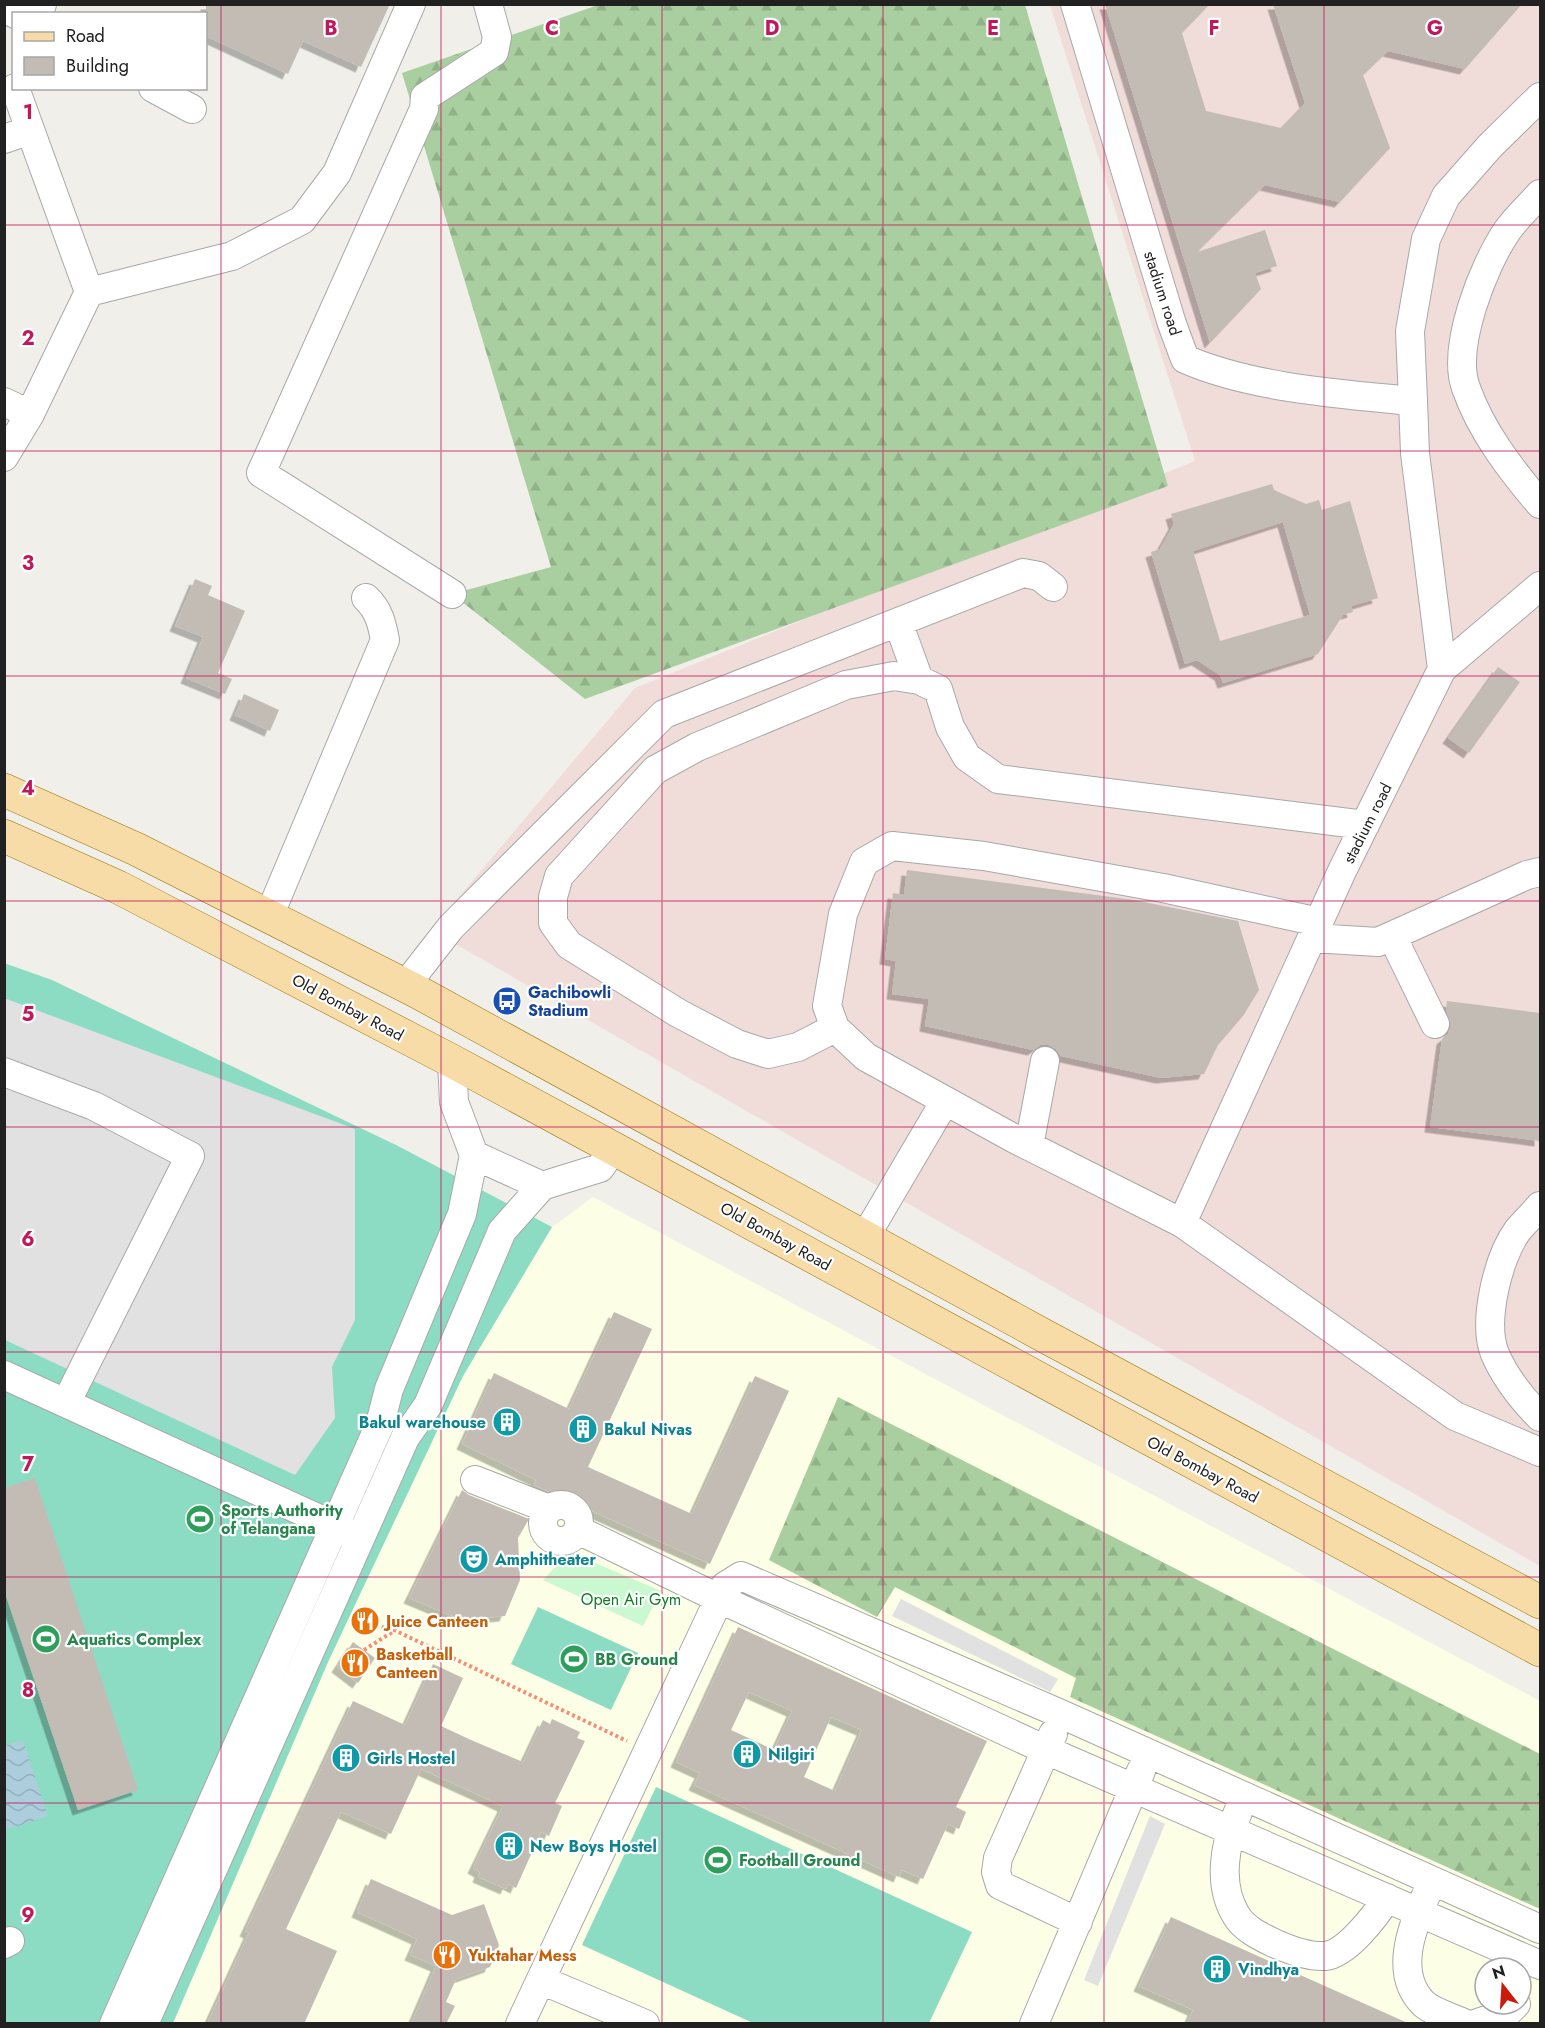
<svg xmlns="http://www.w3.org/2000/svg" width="1545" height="2028" viewBox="0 0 1545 2028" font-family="Jost,sans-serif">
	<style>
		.commercial { fill: #f0dcd9 }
		.education { fill: #fcfee5; fill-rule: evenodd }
		.forest { fill: url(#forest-firs) }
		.park { fill: #c9f8d1 }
		.pitch { fill: #8bdcc3 }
		.parking { fill: #e1e1e1 }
		.water { fill: url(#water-waves) }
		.building { fill: #c2bcb5; fill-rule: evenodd; filter: url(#shadow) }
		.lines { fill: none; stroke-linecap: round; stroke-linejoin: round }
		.minor-casing { stroke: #a8a8a8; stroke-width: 30 }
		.major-casing { stroke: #977407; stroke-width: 34 }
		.path { stroke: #f48e77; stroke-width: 4; stroke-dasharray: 3 3; stroke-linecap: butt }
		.minor { stroke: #fff; stroke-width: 28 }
		.major { stroke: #f8dca7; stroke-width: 33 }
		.grid { fill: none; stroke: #c2185b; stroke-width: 1.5; stroke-opacity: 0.55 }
		.labels { text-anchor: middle; stroke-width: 4.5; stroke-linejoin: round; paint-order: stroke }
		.street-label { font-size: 16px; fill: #212121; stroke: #fff }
		.transit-label { font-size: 16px; font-weight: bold; fill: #164399; stroke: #fff; text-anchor: start }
		.culture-label { font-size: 16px; font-weight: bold; fill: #0d838f; stroke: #fff; text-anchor: start }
		.leisure-label { font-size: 16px; font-weight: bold; fill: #27864d; stroke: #fff; text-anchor: start }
		.park-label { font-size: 16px; fill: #117d23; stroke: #fff }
		.food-label { font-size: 16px; font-weight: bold; fill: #c56008; stroke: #fff; text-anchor: start }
		.grid-label { font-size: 20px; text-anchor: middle; font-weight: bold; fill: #c2185b; stroke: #fff; stroke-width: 4.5; stroke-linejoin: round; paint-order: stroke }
	</style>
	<defs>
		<pattern id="forest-firs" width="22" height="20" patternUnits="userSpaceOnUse" patternTransform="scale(1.5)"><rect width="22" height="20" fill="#a9ce9f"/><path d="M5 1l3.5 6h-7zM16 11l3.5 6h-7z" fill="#91b189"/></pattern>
		<pattern id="water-waves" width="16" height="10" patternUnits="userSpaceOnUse" patternTransform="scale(1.5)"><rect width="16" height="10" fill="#abcddc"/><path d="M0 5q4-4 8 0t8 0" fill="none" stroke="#93b0bc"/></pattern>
		<filter id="shadow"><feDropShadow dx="-5.5" dy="5.5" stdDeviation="0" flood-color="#0004"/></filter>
	</defs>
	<rect width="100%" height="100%" fill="#f1efe9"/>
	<!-- commercial -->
	<path class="commercial" d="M1050,5h490v1561l-1109,-636 204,-242 560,-227z"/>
	<!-- education -->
	<path class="education" d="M593,1197l947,504v322l-1367,1 155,-362 135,-286 89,-149zM1485,1968h36v36h-36z"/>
	<!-- forest -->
	<path class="forest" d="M598,5h427l143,481 -583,213 -133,-105 99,-27 -149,-494z
		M838,1397l702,357v155l-470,-212 6,-19 -181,-91 -18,30 -108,-57z"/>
	<!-- park -->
	<path class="park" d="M569,1552l92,39 -18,35 -100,-46z"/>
	<!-- pitch -->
	<path class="pitch" d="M4,963l48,17 346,166 154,81 -89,149 -135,286 -155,361h-168z
		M538,1607l100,46 -27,57 -100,-46z
		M656,1787l316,145 -43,91h-176l-171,-78z"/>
	<!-- parking -->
	<path class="parking" d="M4,998l351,131v191l-23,47 3,51 -40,57 -290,-135z
		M901,1599l157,80 -8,13 -158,-76z
		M1150,1816l15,8 -67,162 -14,-6z"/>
	<!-- water -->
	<path class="water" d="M23,1740l25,76 -43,14v-84z"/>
	<!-- building -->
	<path class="building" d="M206,4h184l-29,63 -58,-26 -15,33 -82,-38z
		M1105,4h105l-28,29 24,78 75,17 24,-25 -32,-99h249l-57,65 -77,-18 -25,24 27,73 -50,54 -75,-17 -68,67 68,-22 12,36 -22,7 6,16 -51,54z
		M1272,484l2,6 32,14 13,-4 3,10 28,-9 28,97 -27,8 2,6 -10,3 -25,39 -95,29 -3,-8 -23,-15 -12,4 -34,-112 9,-3 14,-25 -3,-10zM1283,522l27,93 -90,26 -27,-90z
		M195,579l17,7 -4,9 37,16 -27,62 14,6 -7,15 -39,-16 17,-41 -28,-11z
		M1498,667l22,15 -51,71 -21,-15z
		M244,694l35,16 -9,21 -35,-16z
		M907,870l227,30 104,21 21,69 -16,26 -25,29 -14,29 -43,4 -100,-22 -5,-7 -7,-4h-9l-7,5 -108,-24 4,-27 -37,-5 4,-33 -11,-2 8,-66 11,2z
		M1447,1001l93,12v128l-110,-14 12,-88 6,-5 3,-8 -5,-17z
		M614,1312l38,17 -64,138 104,47 63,-138 34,15 -79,173 -176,-79 2,-5 -74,-36 32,-71 75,36z
		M35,1478l103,312 -60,20 -74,-220v-102z
		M462,1490l7,5 60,24 -11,19 2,42 -15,36 -43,4 -53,-22z
		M738,1627l249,114 -31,66 10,5 -7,17 -11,-5 -25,55 -21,-9 -3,7 -205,-92 6,-12 -24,-11zM749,1692l43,19 -18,39 -43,-20zM831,1717l31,13 -27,61 -31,-14z
		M353,1642l22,16 -17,25 -21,-16z
		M433,1664l30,14 -22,48 30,14 52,22 20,-42 7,4 2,-5 28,13 -3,6 8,3 -30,62 7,3 -13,30 -8,-4 -25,56 -8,-4 -2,5 -28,-12 2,-5 -7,-4 30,-62 -82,-37 -30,65 -50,-22 -55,117 51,22 -33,73h-97l42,-91 -4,-2 108,-230 52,24z
		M371,1879l81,36 32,-11 15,41 -9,22 -34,12 -10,23 9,4 -9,18h-35l25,-58 -26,-11 7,-16 -60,-27z
		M1171,1917l78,35 161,72h-223l6,-14 -54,-24z"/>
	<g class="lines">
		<!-- minor casing -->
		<g class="minor-casing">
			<path id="minor" d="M1075,4l97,320 13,35c66,29 156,35 228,42
				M4,7l11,7
				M39,14l3,-10
				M153,88l39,21
				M4,139l26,-9
				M1540,194c-11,12 -24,24 -33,37 -24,35 -56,117 -41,157 15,43 45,82 74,116
				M89,292l143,-36 70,-36 35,-47 74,-169
				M4,402l26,12
				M4,457l26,-43 59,-122 -74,-204
				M452,594l-191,-121 163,-364 1,-12 69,-45 3,-15 -9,-33
				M898,622l21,58
				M1442,669l98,-83
				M269,916l116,-276c-3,-16 -6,-30 -19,-42
				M1319,922l-156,-34 -179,-32 -92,-10 -28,16 -21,52 -16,92 8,22 31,29 149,82 167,84 273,193 85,36
				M1392,936l43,88
				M1312,938l66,4 149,-67 13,-3
				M405,986l46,-59 213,-213 359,-141 16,3 14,11
				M835,1028l-37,19 -30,7 -31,-10 -59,-31 -109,-68 -16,-22v-26l6,-21 96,-106 42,-23 149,-62 48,-9 25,4 19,9 12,38 17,30 31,22 367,46
				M452,1061l2,41 20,53 68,31 58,-18 13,-19
				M4,1072l90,34 96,50 -124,247
				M1029,1146l16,-85
				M1540,1206c-7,8 -15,16 -22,24 -20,27 -36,92 -23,124 10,23 27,45 45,63
				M1182,1223l160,-352 100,-202 -27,-216 -2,-52 -3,-70 16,-92 20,-43 44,-50 50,-49
				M865,1237l80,-136
				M4,1375l348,159
				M475,1480l74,29
				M543 1523a18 18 0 1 1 36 0a18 18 0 1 1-36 0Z
				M578,1530l142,69 326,151 494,215
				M1053,1734l-55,124 -2,14 4,13 78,37
				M1238,1812c-13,31 -21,72 -2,103 8,14 25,22 40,29 14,6 33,13 49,12 22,-2 51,-41 62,-58
				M1426,1895c-14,33 -33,79 -2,109 10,9 30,14 42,20
				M4,1944l6,-3
				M541,1980l104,44
				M114,2024l266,-600 9,-35 73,-175 12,-59
				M144,2024l261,-586 23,-33 74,-174 40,-45
				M520,2024l205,-438 16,-10 320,138 479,215
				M1034,2024l107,-253
				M1475,2024l32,-11 9,-9"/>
		</g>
		<!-- major casing -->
		<g class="major-casing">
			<path id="major" d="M4,790l132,59 280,142 623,342 501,269
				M4,836l114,51 334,174 1088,589"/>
		</g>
		<!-- path -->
		<path class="path" d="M370,1624l24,6 233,111
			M364,1650l30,-19"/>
		<!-- minor -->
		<use href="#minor" class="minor"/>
		<!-- major -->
		<use href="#major" class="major"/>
	</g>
	<!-- grid -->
	<path class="grid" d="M221,4v2020M441,4v2020M662,4v2020M883,4v2020M1104,4v2020M1324,4v2020M4,225h1536M4,451h1536M4,676h1536M4,901h1536M4,1127h1536M4,1352h1536M4,1577h1536M4,1803h1536"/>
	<!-- icons -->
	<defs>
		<g id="bus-disc" transform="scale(1.5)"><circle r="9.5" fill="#1a4fb4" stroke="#fff"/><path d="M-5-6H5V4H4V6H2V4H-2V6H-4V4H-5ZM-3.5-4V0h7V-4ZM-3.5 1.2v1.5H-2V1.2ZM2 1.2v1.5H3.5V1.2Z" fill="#fff"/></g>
		<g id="building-disc" transform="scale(1.5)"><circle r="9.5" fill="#0f9aa8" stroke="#fff"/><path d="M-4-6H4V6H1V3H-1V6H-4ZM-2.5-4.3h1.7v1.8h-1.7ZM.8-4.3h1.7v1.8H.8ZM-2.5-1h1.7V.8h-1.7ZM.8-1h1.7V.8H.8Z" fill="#fff"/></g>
		<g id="stadium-disc" transform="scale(1.5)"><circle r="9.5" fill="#2e9e5b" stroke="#fff"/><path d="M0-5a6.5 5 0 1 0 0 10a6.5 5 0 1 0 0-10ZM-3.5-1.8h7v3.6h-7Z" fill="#fff"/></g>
		<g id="theatre-disc" transform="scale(1.5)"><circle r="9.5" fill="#0f9aa8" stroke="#fff"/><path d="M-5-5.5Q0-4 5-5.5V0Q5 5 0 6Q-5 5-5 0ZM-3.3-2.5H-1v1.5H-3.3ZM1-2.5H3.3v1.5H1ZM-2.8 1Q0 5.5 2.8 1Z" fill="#fff"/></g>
		<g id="restaurant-disc" transform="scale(1.5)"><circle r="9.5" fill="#e8710a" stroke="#fff"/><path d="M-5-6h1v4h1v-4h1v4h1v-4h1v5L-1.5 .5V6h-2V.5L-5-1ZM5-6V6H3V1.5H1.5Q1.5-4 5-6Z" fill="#fff"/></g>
	</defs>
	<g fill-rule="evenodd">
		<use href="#bus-disc" x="507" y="1001"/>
		<use href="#building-disc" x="507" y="1422"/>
		<use href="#building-disc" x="583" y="1429"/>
		<use href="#stadium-disc" x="200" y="1519"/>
		<use href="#theatre-disc" x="474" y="1559"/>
		<use href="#restaurant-disc" x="365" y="1621"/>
		<use href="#stadium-disc" x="46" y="1639"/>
		<use href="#stadium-disc" x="574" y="1659"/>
		<use href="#restaurant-disc" x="355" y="1663"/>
		<use href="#building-disc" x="747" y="1754"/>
		<use href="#building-disc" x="346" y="1758"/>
		<use href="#building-disc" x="509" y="1846"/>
		<use href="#stadium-disc" x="718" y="1860"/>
		<use href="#restaurant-disc" x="447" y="1955"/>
		<use href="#building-disc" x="1217" y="1969"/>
	</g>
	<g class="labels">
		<!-- street labels -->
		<g class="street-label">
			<text transform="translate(1163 293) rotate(72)" y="6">stadium road</text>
			<text transform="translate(1367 823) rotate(-63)" y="6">stadium road</text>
			<text transform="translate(348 1007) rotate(28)" y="6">Old Bombay Road</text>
			<text transform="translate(776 1236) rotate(29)" y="6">Old Bombay Road</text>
			<text transform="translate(1203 1469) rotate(28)" y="6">Old Bombay Road</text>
		</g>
		<!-- transit labels -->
		<g class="transit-label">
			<text x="528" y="998">Gachibowli<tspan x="528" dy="18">Stadium</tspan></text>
		</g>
		<!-- culture labels -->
		<g class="culture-label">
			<text x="486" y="1428" text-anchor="end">Bakul warehouse</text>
			<text x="604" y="1435">Bakul Nivas</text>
			<text x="495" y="1565">Amphitheater</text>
			<text x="768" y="1760">Nilgiri</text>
			<text x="367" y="1764">Girls Hostel</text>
			<text x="530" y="1852">New Boys Hostel</text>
			<text x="1238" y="1975">Vindhya</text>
		</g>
		<!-- leisure labels -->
		<g class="leisure-label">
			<text x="221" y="1516">Sports Authority<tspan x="221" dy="18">of Telangana</tspan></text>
			<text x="67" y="1645">Aquatics Complex</text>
			<text x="595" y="1665">BB Ground</text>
			<text x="739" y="1866">Football Ground</text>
		</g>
		<!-- park labels -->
		<g class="park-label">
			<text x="631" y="1605">Open Air Gym</text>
		</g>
		<!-- food labels -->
		<g class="food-label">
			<text x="386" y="1627">Juice Canteen</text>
			<text x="376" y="1660">Basketball<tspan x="376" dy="18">Canteen</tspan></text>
			<text x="468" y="1961">Yuktahar Mess</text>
		</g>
	</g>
	<g class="grid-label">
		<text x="331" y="35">B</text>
		<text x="552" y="35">C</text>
		<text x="772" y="35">D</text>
		<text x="993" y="35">E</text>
		<text x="1214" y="35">F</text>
		<text x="1435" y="35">G</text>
		<text x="28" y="119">1</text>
		<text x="28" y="345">2</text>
		<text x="28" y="570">3</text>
		<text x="28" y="795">4</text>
		<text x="28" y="1021">5</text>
		<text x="28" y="1246">6</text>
		<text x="28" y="1471">7</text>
		<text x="28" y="1697">8</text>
		<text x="28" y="1922">9</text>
	</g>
	<!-- border -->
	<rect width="1545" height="2028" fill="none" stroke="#212121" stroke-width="12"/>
	<!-- legend -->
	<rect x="12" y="12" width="195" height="78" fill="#ffffff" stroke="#a6a6a6" stroke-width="1.5"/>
	<rect x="24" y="32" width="30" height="9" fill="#f8dca7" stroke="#a6a6a6" stroke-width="1.5"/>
	<text x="66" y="42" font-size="18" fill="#212121">Road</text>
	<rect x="24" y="57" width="30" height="18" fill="#c2bcb5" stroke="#a6a6a6" stroke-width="1.5"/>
	<text x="66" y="72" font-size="18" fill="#212121">Building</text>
	<!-- north arrow -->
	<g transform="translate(1503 1986) rotate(343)"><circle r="28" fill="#ffffff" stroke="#a6a6a6" stroke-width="1.5"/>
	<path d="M0-4.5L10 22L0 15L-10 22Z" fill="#c91a0a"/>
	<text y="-9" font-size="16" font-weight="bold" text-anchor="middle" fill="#212121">N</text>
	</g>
</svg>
